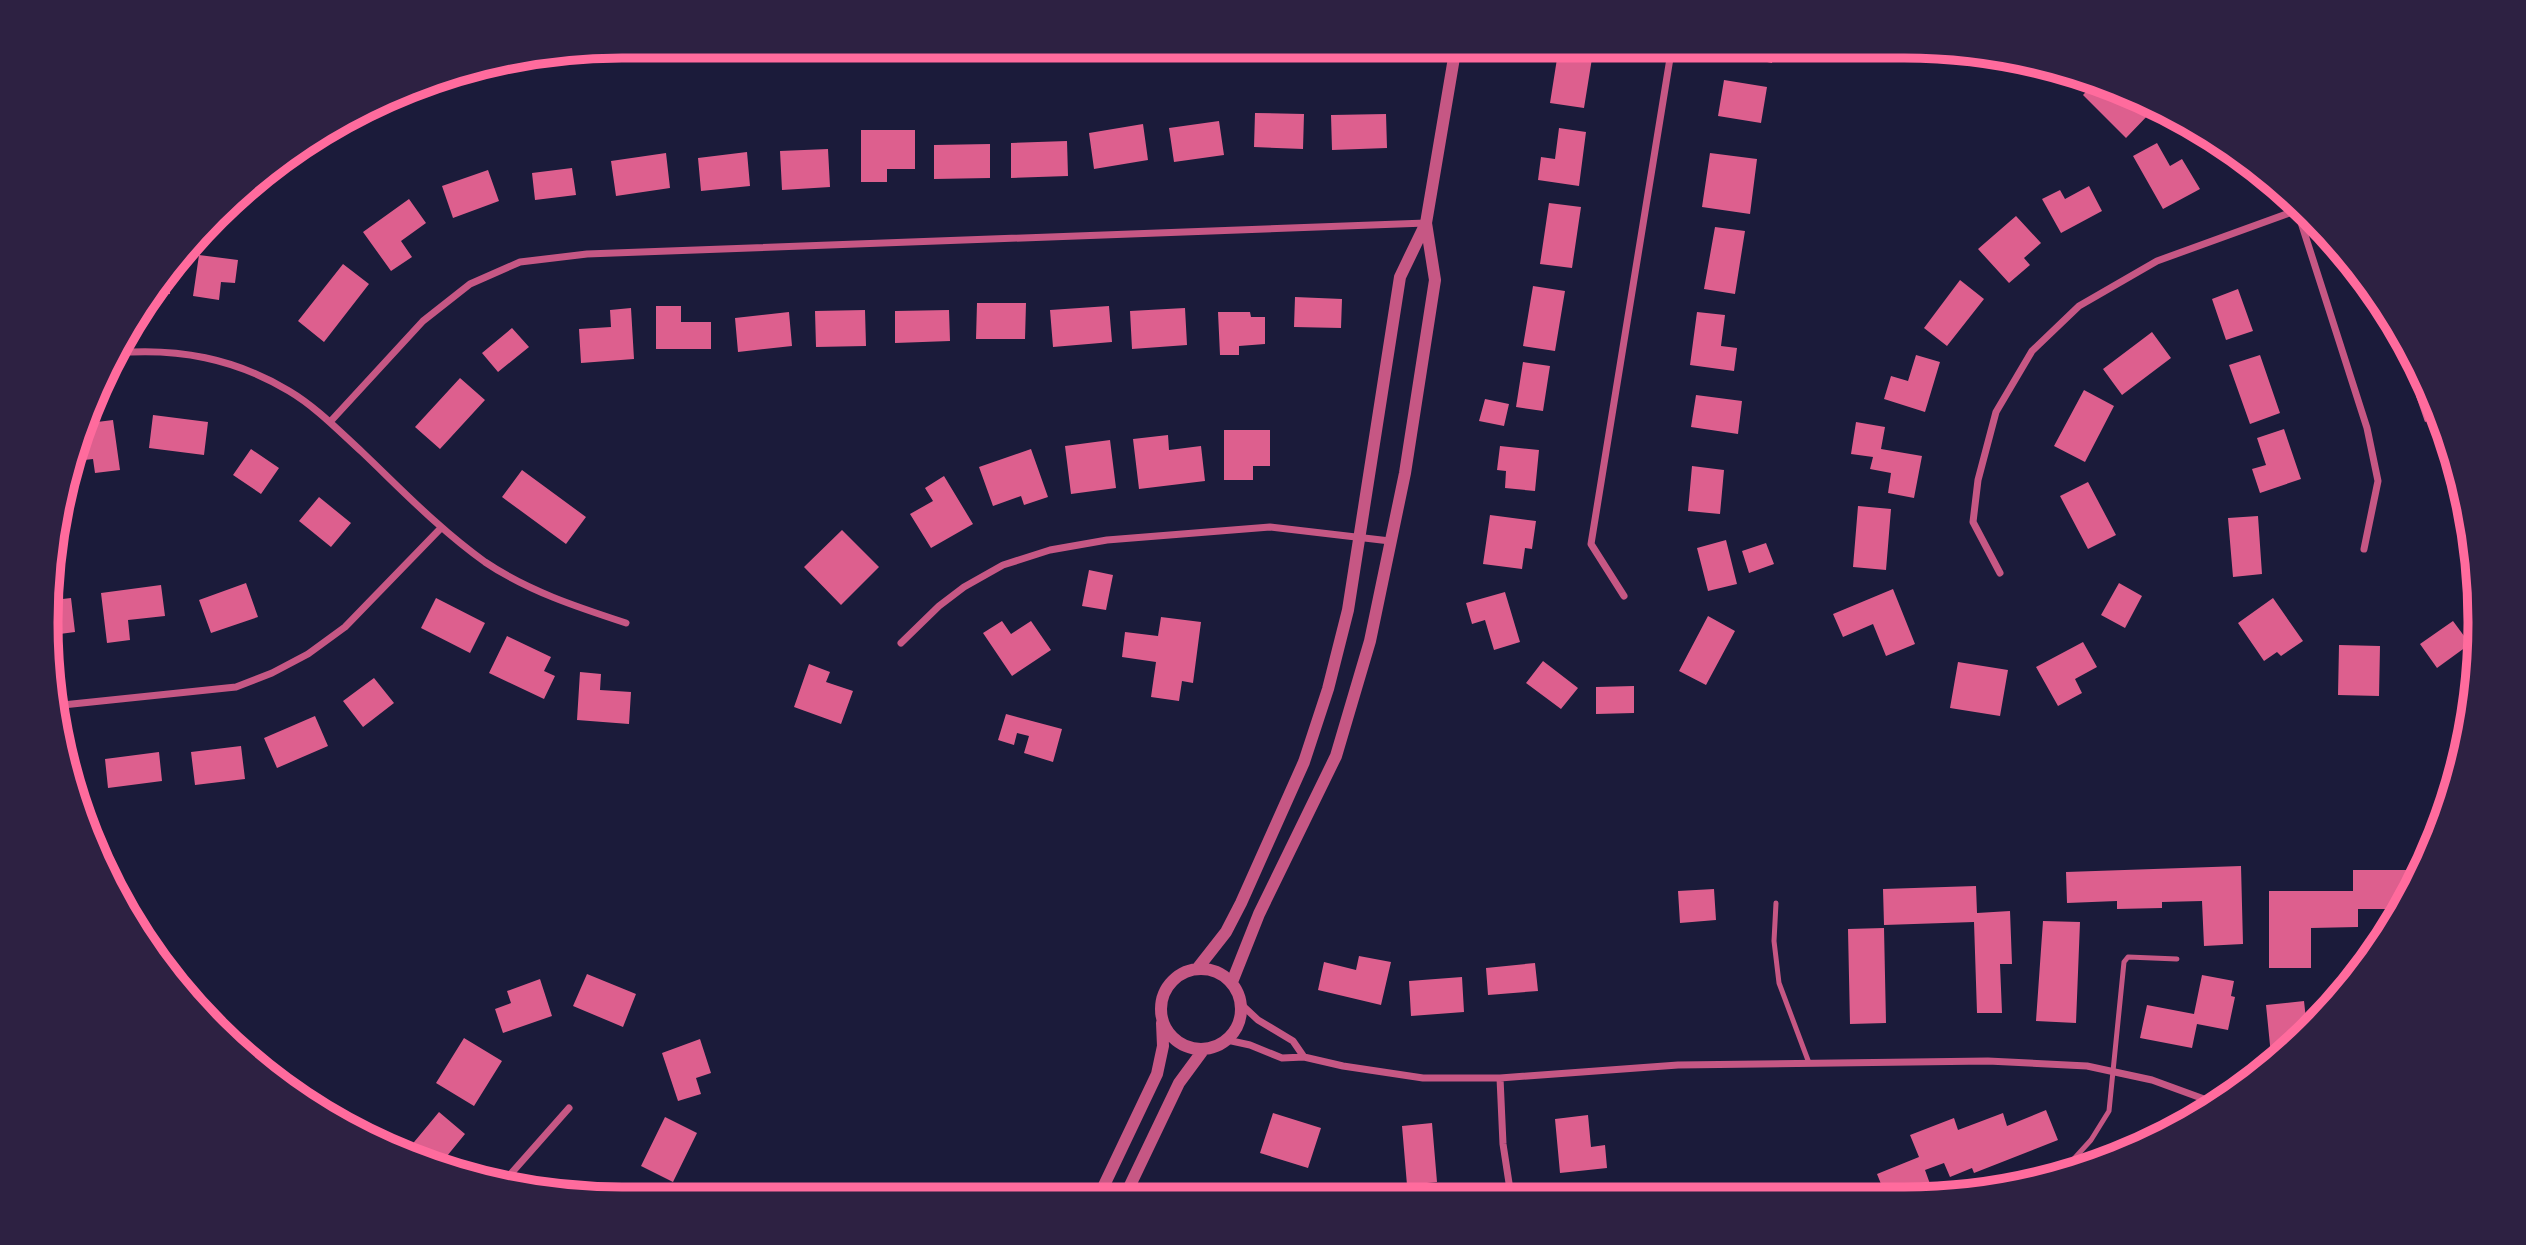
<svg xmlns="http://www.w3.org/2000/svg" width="2526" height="1245" viewBox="0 0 2526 1245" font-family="Quicksand,sans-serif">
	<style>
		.building { fill: #dd5f8e }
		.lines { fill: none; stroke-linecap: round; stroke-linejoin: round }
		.service { stroke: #c65784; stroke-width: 5 }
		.minor { stroke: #c65784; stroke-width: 7 }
		.tertiary { stroke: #c65784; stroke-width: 12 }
		.rim { fill: none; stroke: #ff6b9d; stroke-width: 9 }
	</style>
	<rect width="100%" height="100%" fill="#1b1b3a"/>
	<!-- building -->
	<path class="building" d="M1559,46h35l-10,62 -34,-5z
		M1730,46h45l-3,17 -44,-9z
		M1724,80l43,7 -6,36 -43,-7z
		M2096,81l37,13 18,18 -25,26 -43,-43z
		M1255,113l49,1 -1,35 -49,-2z
		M1386,114l1,34 -55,2 -1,-35z
		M1219,121l5,34 -50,7 -5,-34z
		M1143,124l5,36 -54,9 -5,-36z
		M1559,128l27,4 -7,54 -41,-6 3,-23 14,2z
		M861,130h54v39h-28v13h-26z
		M1067,141l1,35 -57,2v-35z
		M2157,143l13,23 12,-7 18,30 -37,20 -30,-53z
		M990,144v34l-56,1v-34z
		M828,149l2,38 -48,3 -2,-39z
		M747,152l3,34 -49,5 -3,-33z
		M666,153l4,35 -54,8 -5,-35z
		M1710,153l47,6 -7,55 -48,-7z
		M572,168l4,27 -41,5 -3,-27z
		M488,170l11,31 -46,17 -11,-32z
		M2089,186l13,25 -41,22 -19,-34 18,-9 5,9z
		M409,199l17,24 -25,18 11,16 -21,14 -28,-39z
		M1549,203l32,4 -9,61 -32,-4z
		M2016,216l25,27 -17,15 6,7 -21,18 -31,-34z
		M1715,227l30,4 -10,63 -31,-5z
		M199,255l39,5 -3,23 -14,-1 -2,18 -26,-4z
		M343,264l26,20 -45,58 -26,-21z
		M168,271l2,23 -19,1 6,-8z
		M1960,280l24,19 -37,47 -23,-18z
		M1533,286l32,5 -10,60 -32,-5z
		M2238,289l15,42 -27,9 -14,-41z
		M1295,297l47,2 -1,29 -47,-1z
		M977,303h49l-1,36h-49z
		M656,306h25v16h30v27h-55z
		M1109,306l3,36 -59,5 -3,-37z
		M631,308l3,51 -53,4 -2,-34 32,-2 -1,-17z
		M1185,308l2,37 -55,4 -2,-38z
		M865,310l1,36 -50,1 -1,-36z
		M949,310l1,31 -55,2v-32z
		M789,312l3,34 -54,6 -3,-34z
		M1218,312h32l1,5h14v27l-26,2v9h-19z
		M1697,312l28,3 -4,31 16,2 -3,23 -44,-6z
		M2393,319l25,48 -13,4 -17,-50z
		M512,328l17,19 -31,25 -16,-19z
		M2152,332l19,26 -49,37 -19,-26z
		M1916,355l24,7 -15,50 -41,-13 7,-23 17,5z
		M2260,355l20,58 -30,11 -21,-59z
		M1523,362l27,4 -7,45 -27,-4z
		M460,378l25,22 -45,49 -25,-22z
		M2084,390l30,16 -29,56 -31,-16z
		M2431,391l6,11 10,35 -7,3 -7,-21 -8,3 -9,-26z
		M1696,395l46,6 -4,33 -47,-7z
		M1485,399l24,5 -5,22 -25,-5z
		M153,415l55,7 -4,33 -55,-7z
		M113,420l7,50 -25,3 -2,-14 -18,2 14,-38z
		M1856,422l29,5 -4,22 41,7 -8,42 -26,-5 3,-20 -21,-4 3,-12 -22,-3z
		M2284,429l17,50 -41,14 -8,-24 14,-4 -9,-27z
		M1224,430h46v36h-17v14h-29z
		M1168,435l1,15 32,-4 4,35 -66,8 -6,-50z
		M1110,440l6,48 -45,6 -6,-48z
		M1500,446l39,4 -4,41 -30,-3 1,-17 -9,-1z
		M251,449l28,19 -18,26 -28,-19z
		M1031,449l17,48 -24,8 -3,-9 -28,10 -14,-39z
		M2455,463l14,47 1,4 -8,3 -17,-51z
		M1692,466l32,4 -4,44 -32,-3z
		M522,470l64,47 -20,27 -64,-47z
		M944,476l29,48 -42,24 -21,-34 23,-13 -8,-13z
		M2088,482l28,53 -28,14 -28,-53z
		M319,497l32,26 -20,24 -32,-26z
		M1858,506l33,3 -5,61 -33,-3z
		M1490,515l46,6 -4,28 -7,-1 -3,21 -39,-5z
		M2258,516l4,58 -29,3 -5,-59z
		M842,530l37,37 -38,38 -37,-38z
		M1726,540l11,44 -29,7 -11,-43z
		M1766,543l8,21 -25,9 -7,-22z
		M2473,558h1l4,38 -10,-1z
		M1089,570l24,5 -7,35 -24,-4z
		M246,583l12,34 -47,16 -12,-33z
		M2119,583l23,13 -17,32 -24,-13z
		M161,585l4,31 -37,4 2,20 -23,3 -6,-50z
		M1893,589l22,55 -29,12 -13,-32 -30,13 -10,-23z
		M1505,592l15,50 -26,8 -9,-30 -13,4 -6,-21z
		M71,598l4,34 -23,3 2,-35z
		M436,598l49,25 -15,30 -49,-25z
		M2273,598l30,43 -22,15 -4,-4 -13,9 -26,-38z
		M1708,616l27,15 -29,54 -27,-14z
		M1161,617l40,5 -8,61 -11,-2 -3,20 -28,-4 5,-35 -34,-5 3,-25 33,4z
		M1002,621l9,13 20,-13 20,29 -39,26 -29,-43z
		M2453,621l17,23 -33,24 -17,-24z
		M507,636l44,21 -7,14 11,5 -11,23 -55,-26z
		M2083,642l14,25 -22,12 7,14 -24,13 -22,-39z
		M2339,645l41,1 -1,50 -41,-1z
		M1543,661l35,27 -17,21 -35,-26z
		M1958,662l50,8 -8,46 -50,-8z
		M809,664l21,8 -4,10 27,9 -12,33 -47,-17z
		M580,672l21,2 -1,16 31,2 -2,32 -52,-4z
		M374,678l20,25 -31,24 -20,-26z
		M1634,686v27l-38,1v-27z
		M1006,714l56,15 -9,33 -29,-9 5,-17 -12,-3 -3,12 -16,-5z
		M315,716l13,30 -51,22 -13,-30z
		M241,746l4,33 -50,6 -4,-33z
		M159,752l3,29 -54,7 -3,-29z
		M2241,866l2,78 -39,2 -2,-45 -40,1v6l-45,1v-8l-50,2 -1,-31z
		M2353,870h68l-22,39h-41v18l-47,1v40h-42v-77h84z
		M1976,886l1,27 33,-2 2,53h-12l2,49h-25l-3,-91 -90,3 -1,-36z
		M1714,889l2,31 -36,3 -2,-32z
		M2043,921l37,1 -4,101 -40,-2z
		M1884,928l2,95 -36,1 -2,-95z
		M1359,956l32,6 -10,43 -63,-15 6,-28 32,8z
		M1535,963l3,28 -50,4 -2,-27z
		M587,974l49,20 -13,33 -50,-21z
		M2202,975l32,6 -3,15 4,1 -7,33 -31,-6 -5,24 -52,-10 7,-33 47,9z
		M1462,977l2,35 -53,4 -2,-35z
		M540,979l12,37 -49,17 -8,-24 16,-6 -4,-12z
		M2304,1001l3,27 -26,26 -10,1 -5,-50z
		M464,1038l38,23 -28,45 -38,-23z
		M700,1039l11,34 -15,5 5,16 -23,7 -16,-48z
		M2046,1110l12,30 -84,33 -2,-5 -22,9 -6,-14 -19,7 9,25h-36l-4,-10 -11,4 -6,-15 42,-17 -9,-22 44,-17 4,12 45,-17 4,13z
		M439,1112l26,22 -27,33 -26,-8 -7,-6z
		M1273,1113l48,15 -13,40 -48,-15z
		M1588,1115l3,32 14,-2 2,23 -47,5 -5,-54z
		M665,1117l32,16 -24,49 -32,-16z
		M1432,1123l5,59 -30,3 -5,-59z
		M611,1184l12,15 -29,-2z"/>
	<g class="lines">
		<!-- service -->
		<path class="service" d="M1776,903l-2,38 5,42 30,80
			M2339,994h2
			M2062,1172l29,-32 18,-29 15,-149 4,-5 49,2"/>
		<!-- minor -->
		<path class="minor" d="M2289,196l8,14 70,218 11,53 -14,68
			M116,353c62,-5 118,5 173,38 27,16 50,40 73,61 40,38 78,78 123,110 43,29 92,45 141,61
			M330,422l93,-101 47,-37 50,-22 67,-8 839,-31
			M2000,573l-27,-51 5,-42 18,-68 36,-61 47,-45 78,-45 146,-53
			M1624,596l-33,-52 81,-498
			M901,643l38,-37 25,-19 39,-22 47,-15 57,-10 163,-13 120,14
			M53,706l183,-19 36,-14 36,-19 37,-27 96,-99
			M1242,1005l16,15 35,21 11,16
			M1227,1040l23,5 32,13 22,-1 39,9 80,12h77l178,-13 310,-4 99,5 65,14 63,23
			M1500,1078l3,66 8,52
			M500,1186l69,-78"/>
		<!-- tertiary -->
		<path class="tertiary" d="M1161 1009a40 40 0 1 1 80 0a40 40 0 1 1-80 0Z
			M1197,969l29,-37 15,-29 63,-141 24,-73 20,-79 52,-333 26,-54 30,-177
			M1232,982l27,-68 77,-158 34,-115 35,-168 30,-193 -9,-57
			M1098,1198l59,-124 6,-28 -1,-23
			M1124,1198l55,-115 25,-34"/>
	</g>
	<!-- crop -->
	<path d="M0 0H2526V1245H0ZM622 58H1904A564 564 0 0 1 2468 622V623A564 564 0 0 1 1904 1187H622A564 564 0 0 1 58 623V622A564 564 0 0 1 622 58Z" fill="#2d2142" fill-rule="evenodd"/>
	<path class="rim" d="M622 58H1904A564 564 0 0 1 2468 622V623A564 564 0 0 1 1904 1187H622A564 564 0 0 1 58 623V622A564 564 0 0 1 622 58Z"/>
</svg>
